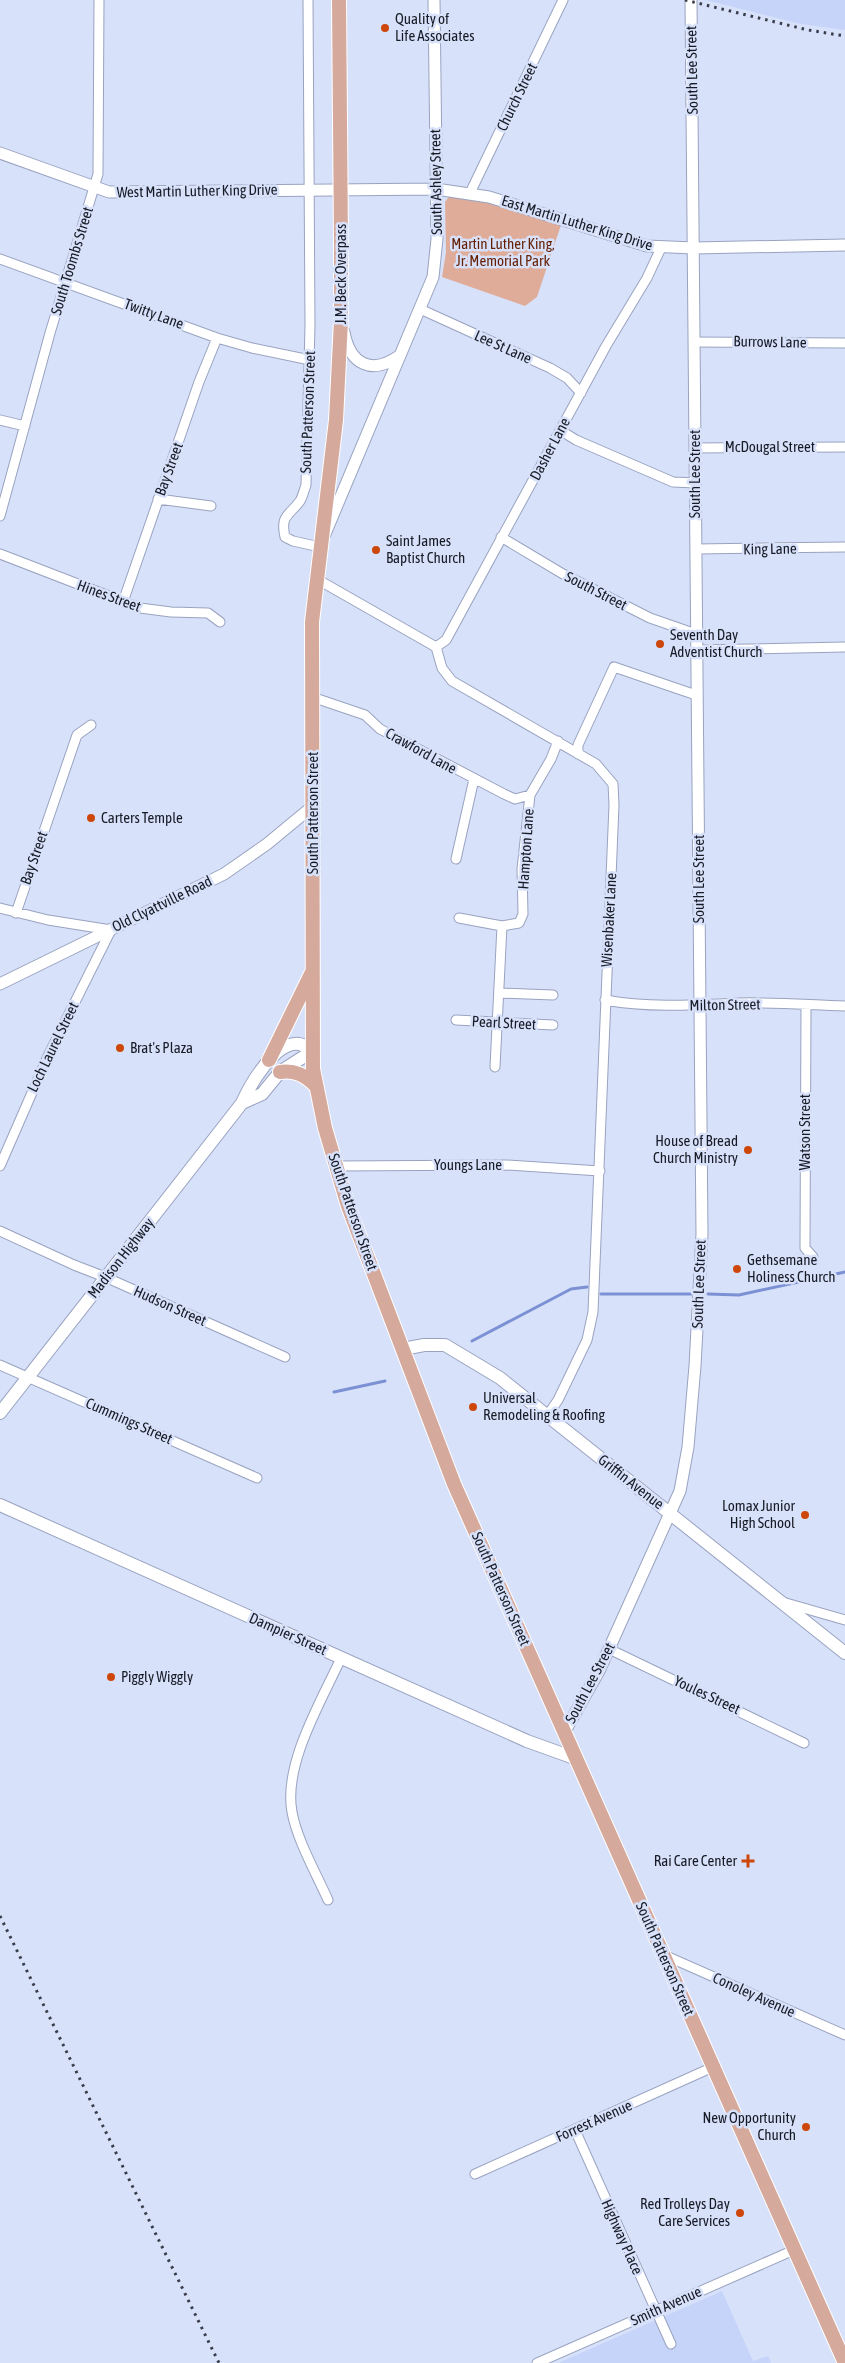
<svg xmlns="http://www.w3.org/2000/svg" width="845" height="2363" viewBox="0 0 845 2363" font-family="'Asap Condensed',sans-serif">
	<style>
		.built { fill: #c7d4fa }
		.green { fill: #e0ac9a }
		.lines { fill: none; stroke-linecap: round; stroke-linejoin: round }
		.stream { stroke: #7c91d4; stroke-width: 3 }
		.minor-casing { stroke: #99a3c0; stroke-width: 11 }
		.tertiary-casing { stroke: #99a3c0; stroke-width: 13 }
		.secondary-casing { stroke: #99a3c0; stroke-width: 14 }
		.primary-casing { stroke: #fff; stroke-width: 16 }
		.minor { stroke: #fff; stroke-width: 9 }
		.tertiary { stroke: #fff; stroke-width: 11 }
		.secondary { stroke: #fff; stroke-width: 12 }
		.primary { stroke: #d5aa9d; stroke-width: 14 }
		.rail { stroke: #393d4b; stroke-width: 3; stroke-dasharray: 2.5 5; stroke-linecap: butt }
		.primary-bridge-casing { stroke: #fff; stroke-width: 16; stroke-linecap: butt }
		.primary-bridge { stroke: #d5aa9d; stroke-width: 14 }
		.poi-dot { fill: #cd470b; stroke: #d8e1fa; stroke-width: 2 }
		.labels { text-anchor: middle; stroke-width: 5; stroke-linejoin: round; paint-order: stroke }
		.poi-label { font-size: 15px; fill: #171b26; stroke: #d8e1fa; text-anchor: start }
		.street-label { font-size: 15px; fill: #171b26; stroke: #d8e1fa }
		.park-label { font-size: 15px; fill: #641f03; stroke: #d8e1fa }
	</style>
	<rect width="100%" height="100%" fill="#d8e1fa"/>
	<!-- built -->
	<path class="built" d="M706,0h139v30l-44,-6z
		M722,2291l31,70 15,-5 3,7h-213z"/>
	<!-- green -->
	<path class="green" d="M450,195l32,6 79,24 -24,72 -12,9 -83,-29 4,-25 -1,-50z"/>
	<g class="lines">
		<!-- stream -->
		<path class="stream" d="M601,1294h90
			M708,1294l31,1 106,-23
			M472,1341l99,-52 16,-2
			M334,1392l51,-11"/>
		<!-- minor casing -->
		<g class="minor-casing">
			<path id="minor" d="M308,0l2,325 -4,160c-2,5 -3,11 -6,16 -11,15 -20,14 -15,36l8,4 27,6
				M470,193l93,-193
				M0,259l217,79 35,10 58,12
				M420,309l130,59 17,10 14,15
				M695,342l150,1
				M0,420l25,6
				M560,430l16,10 97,42 23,1
				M695,448l150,-1
				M158,499l53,7
				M0,516l50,-183 48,-159 1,-174
				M501,537l62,37 87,44 46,16
				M696,549l149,-2
				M0,554l140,54 31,4 37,1 12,9
				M315,578l121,69 6,21 10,13 144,83 17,20 1,21 -21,507 -6,28 -29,60 -11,16
				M123,602l76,-220 18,-44
				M436,647l10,-7 160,-294 41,-68 14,-30
				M696,650l149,-3
				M312,697l53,18 15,14 124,65 11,5 15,-4
				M578,754v-9l36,-78 82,28
				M456,859l18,-80
				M0,908l48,12 63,10 -63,126 -48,110
				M16,913l61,-178 14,-10
				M459,918l43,8 17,-3 4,-9 -1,-45 8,-74 21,-36 7,-18
				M499,993l54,2
				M605,1000c43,8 90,5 133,3 36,-1 72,2 107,3
				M806,1005l-1,243 8,9
				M456,1020l97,5
				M495,1067l7,-141
				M335,1166l172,-1 93,6
				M0,1231l74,34 31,12 180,80
				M0,1365l257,113
				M786,1603l59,17
				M609,1649l195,94
				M328,1900c-12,-27 -31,-60 -36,-88 -9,-48 30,-112 49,-154
				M664,1955l181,80
				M575,2130l96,214
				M475,2174l238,-107
				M537,2363l257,-113"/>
		</g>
		<!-- tertiary casing -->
		<g class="tertiary-casing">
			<path id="tertiary" d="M0,153l109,39 327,-3 53,8 158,49 47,2 151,-3
				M344,332c6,33 28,43 55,24
				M325,534l108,-257 4,-38 -3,-239
				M0,984l224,-110 43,-30 46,-38
				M565,1731l34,-60 81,-180 8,-44 7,-81 7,-132 -11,-1234"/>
		</g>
		<!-- secondary casing -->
		<g class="secondary-casing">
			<path id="secondary" d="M242,1103l20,-9 18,-22 34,-22
				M403,1349l21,-4h21l55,33 345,275
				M0,1413l242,-310c8,-18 33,-62 57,-59 5,1 11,4 15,6
				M0,1505l527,236 50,18"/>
		</g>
		<!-- primary casing -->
		<g class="primary-casing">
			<path id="primary" d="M341,242v79l-5,99 -24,202 1,447 12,59 23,78 106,278 391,879
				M269,1060l43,-88
				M280,1072c15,-2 25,3 36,14"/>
		</g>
		<!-- minor -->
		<use href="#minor" class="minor"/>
		<!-- tertiary -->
		<use href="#tertiary" class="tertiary"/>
		<!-- secondary -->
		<use href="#secondary" class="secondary"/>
		<!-- primary -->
		<use href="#primary" class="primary"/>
		<!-- rail -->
		<path class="rail" d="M685,0l123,30 37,6
			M0,1916l219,447"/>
		<!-- primary-bridge casing -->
		<g class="primary-bridge-casing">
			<path id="primary-bridge" d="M339,0l2,242"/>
		</g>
		<!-- primary-bridge -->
		<use href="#primary-bridge" class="primary-bridge"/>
	</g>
	<!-- markers -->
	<g class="poi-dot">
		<circle cx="385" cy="28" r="5"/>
		<circle cx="376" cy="550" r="5"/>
		<circle cx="660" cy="644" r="5"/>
		<circle cx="91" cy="818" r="5"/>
		<circle cx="120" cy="1048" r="5"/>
		<circle cx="748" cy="1150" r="5"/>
		<circle cx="737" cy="1269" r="5"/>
		<circle cx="473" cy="1407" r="5"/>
		<circle cx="805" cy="1515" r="5"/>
		<circle cx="111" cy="1677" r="5"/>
		<path d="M745.5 1853.5h5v5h5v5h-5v5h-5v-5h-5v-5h5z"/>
		<circle cx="806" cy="2127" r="5"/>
		<circle cx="740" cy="2213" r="5"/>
	</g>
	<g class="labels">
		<!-- poi labels -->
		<g class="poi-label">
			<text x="395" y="24">Quality of<tspan x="395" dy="17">Life Associates</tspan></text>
			<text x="386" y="546">Saint James<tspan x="386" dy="17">Baptist Church</tspan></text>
			<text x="670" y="640">Seventh Day<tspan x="670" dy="17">Adventist Church</tspan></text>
			<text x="101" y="823">Carters Temple</text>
			<text x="130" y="1053">Brat's Plaza</text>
			<text x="738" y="1146" text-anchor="end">House of Bread<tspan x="738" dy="17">Church Ministry</tspan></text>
			<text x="747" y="1265">Gethsemane<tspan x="747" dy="17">Holiness Church</tspan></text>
			<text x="483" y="1403">Universal<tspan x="483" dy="17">Remodeling &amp; Roofing</tspan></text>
			<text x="795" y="1511" text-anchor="end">Lomax Junior<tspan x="795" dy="17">High School</tspan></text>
			<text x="121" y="1682">Piggly Wiggly</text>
			<text x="737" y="1866" text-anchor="end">Rai Care Center</text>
			<text x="796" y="2123" text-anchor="end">New Opportunity<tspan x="796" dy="17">Church</tspan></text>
			<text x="730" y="2209" text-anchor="end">Red Trolleys Day<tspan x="730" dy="17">Care Services</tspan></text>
		</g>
		<!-- street labels -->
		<g class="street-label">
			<text transform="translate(692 70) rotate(-91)" y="5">South Lee Street</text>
			<text transform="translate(517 97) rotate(-64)" y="5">Church Street</text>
			<text transform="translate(436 182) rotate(-91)" y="5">South Ashley Street</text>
			<text transform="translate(197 191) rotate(-1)" y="5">West Martin Luther King Drive</text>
			<text transform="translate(577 223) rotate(17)" y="5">East Martin Luther King Drive</text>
			<text transform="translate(72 261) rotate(-73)" y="5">South Toombs Street</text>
			<text transform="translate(341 274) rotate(-90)" y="5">J.M. Beck Overpass</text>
			<text transform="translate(154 314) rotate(20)" y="5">Twitty Lane</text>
			<text transform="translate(770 342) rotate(1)" y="5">Burrows Lane</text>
			<text transform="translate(503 347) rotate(24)" y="5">Lee St Lane</text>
			<text transform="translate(308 412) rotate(-88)" y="5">South Patterson Street</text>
			<text x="770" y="452">McDougal Street</text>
			<text transform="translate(550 449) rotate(-62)" y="5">Dasher Lane</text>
			<text transform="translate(169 469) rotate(-70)" y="5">Bay Street</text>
			<text transform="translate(695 474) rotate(-90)" y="5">South Lee Street</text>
			<text transform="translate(770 549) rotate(-1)" y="5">King Lane</text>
			<text transform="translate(596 591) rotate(27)" y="5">South Street</text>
			<text transform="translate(109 596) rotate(20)" y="5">Hines Street</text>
			<text transform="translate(421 751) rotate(29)" y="5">Crawford Lane</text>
			<text transform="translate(313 813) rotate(-90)" y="5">South Patterson Street</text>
			<text transform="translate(526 849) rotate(-86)" y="5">Hampton Lane</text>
			<text transform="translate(34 858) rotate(-71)" y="5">Bay Street</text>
			<text transform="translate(699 879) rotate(-90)" y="5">South Lee Street</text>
			<text transform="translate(162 904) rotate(-26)" y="5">Old Clyattville Road</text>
			<text transform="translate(609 920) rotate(-87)" y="5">Wisenbaker Lane</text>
			<text transform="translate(725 1005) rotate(-1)" y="5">Milton Street</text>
			<text transform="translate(504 1023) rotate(3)" y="5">Pearl Street</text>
			<text transform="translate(53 1047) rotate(-64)" y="5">Loch Laurel Street</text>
			<text transform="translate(805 1132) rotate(-90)" y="5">Watson Street</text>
			<text x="468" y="1170">Youngs Lane</text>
			<text transform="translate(353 1212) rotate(71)" y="5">South Patterson Street</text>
			<text transform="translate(121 1258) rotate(-52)" y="5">Madison Highway</text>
			<text transform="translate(699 1284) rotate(-88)" y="5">South Lee Street</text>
			<text transform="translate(170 1306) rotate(24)" y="5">Hudson Street</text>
			<text transform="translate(129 1421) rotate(24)" y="5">Cummings Street</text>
			<text transform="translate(631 1482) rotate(38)" y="5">Griffin Avenue</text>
			<text transform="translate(501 1589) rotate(66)" y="5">South Patterson Street</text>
			<text transform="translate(288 1634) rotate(24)" y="5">Dampier Street</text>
			<text transform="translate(590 1683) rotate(-62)" y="5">South Lee Street</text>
			<text transform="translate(707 1695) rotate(25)" y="5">Youles Street</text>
			<text transform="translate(665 1959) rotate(66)" y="5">South Patterson Street</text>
			<text transform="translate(754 1995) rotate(24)" y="5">Conoley Avenue</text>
			<text transform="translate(594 2121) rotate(-24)" y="5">Forrest Avenue</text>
			<text transform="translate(622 2237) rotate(66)" y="5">Highway Place</text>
			<text transform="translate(666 2306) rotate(-24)" y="5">Smith Avenue</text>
		</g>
		<!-- park labels -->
		<g class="park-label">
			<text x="503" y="249">Martin Luther King,<tspan x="503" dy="17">Jr. Memorial Park</tspan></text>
		</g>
	</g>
</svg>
